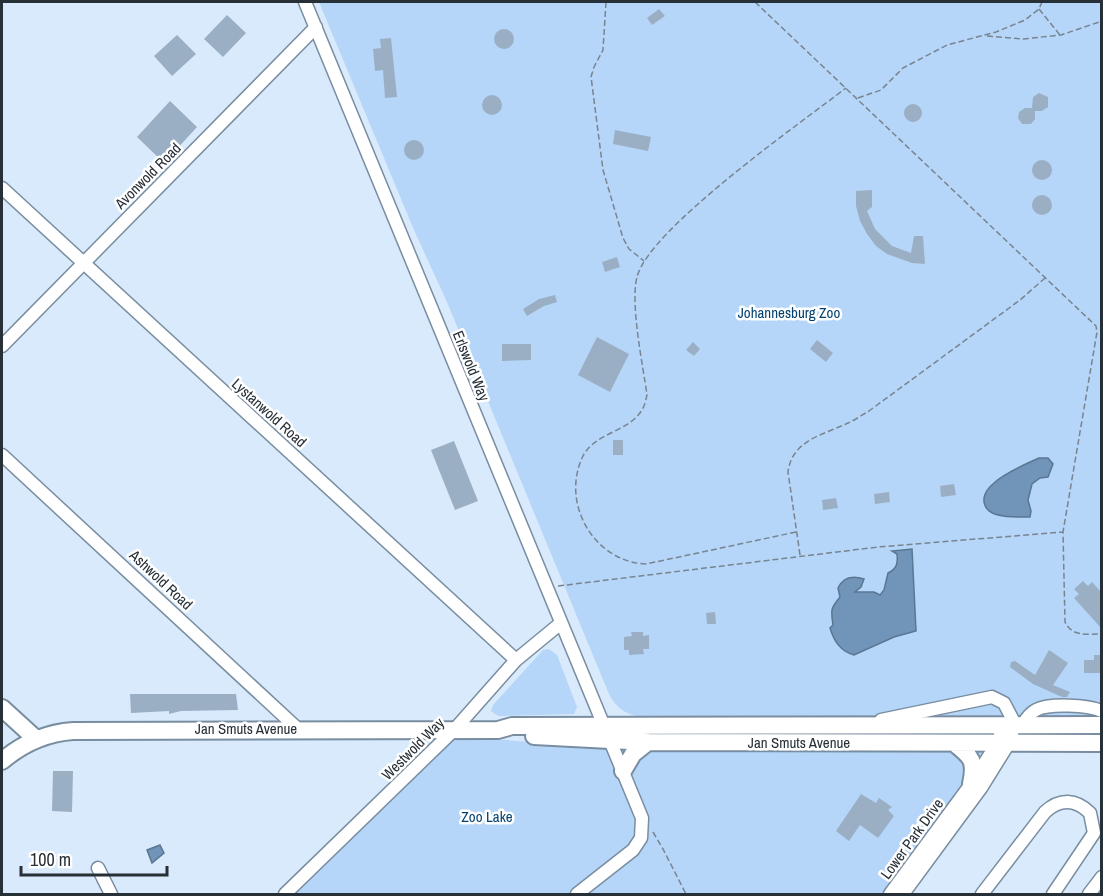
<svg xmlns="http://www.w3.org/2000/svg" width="1103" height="896" viewBox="0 0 1103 896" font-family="'Archivo Narrow',sans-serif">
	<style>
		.green { fill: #b5d6f8 }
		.water { fill: #7095b9; stroke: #5a7692; stroke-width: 1.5 }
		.building { fill: #9bafc4 }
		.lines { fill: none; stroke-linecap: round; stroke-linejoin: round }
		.minor-casing { stroke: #798da1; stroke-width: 15 }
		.major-casing { stroke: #798da1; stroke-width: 20 }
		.path { stroke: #788490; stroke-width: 1.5; stroke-dasharray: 6 3; stroke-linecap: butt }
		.minor { stroke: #fff; stroke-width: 12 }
		.major { stroke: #fff; stroke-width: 16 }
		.labels { text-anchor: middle; stroke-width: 5; stroke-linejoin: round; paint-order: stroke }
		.street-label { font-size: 15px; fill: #272f37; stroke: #fff }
		.park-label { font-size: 15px; fill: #044271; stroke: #fff }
	</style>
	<rect width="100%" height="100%" fill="#d8eafb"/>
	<!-- green -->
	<path class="green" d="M319,2h782v713l-455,3c-17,-2 -30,-9 -37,-24l-162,-392 -33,-72z
		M549,649l8,6 20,52 -3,7 -76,2 -7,-5 2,-6 50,-55z
		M458,736l144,12 390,-1 -110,147h-594z"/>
	<!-- water -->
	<path class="water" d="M1039,458h9l5,6 -5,13 -8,1 -8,6 -4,16 3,11 -1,6c-14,0 -48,3 -46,-19 1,-6 5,-11 10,-15 12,-11 30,-18 45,-25z
		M912,549l4,82 -22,6 -40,18c-14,-4 -20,-14 -24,-27l3,-3c-2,-15 -3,-16 7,-28l-2,-9c5,-11 14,-13 26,-9l-3,8 -6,5h19l6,3 4,-5 4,-17c9,-4 10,-10 9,-19l-5,-3z
		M160,845l4,8 -12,10 -5,-13z"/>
	<!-- building -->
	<path class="building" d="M659,9l6,7 -13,9 -5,-7z
		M227,15l19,18 -23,24 -19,-18z
		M494 39a10 10 0 1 1 20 0a10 10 0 1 1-20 0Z
		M177,35l19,19 -24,22 -18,-20z
		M391,38l6,59 -12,1 -2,-28 -8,1 -2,-22 8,-1 -1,-9z
		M1039,93l9,4v10l-6,4h-7v8l-4,5h-9l-4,-6 1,-6 6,-4h7l1,-11z
		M482 105a10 10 0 1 1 20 0a10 10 0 1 1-20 0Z
		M170,101l27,26 -33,36 -27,-26z
		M904 113a9 9 0 1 1 18 0a9 9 0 1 1-18 0Z
		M615,130l36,7 -3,14 -35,-7z
		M404 150a10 10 0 1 1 20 0a10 10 0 1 1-20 0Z
		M1032 170a10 10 0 1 1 20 0a10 10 0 1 1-20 0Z
		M872,190v17l-5,4 8,18 17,17 19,7 3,-17h9l2,28 -13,-1 -25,-9 -11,-8 -9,-12 -7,-13 -4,-15v-15z
		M1032 205a10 10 0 1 1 20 0a10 10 0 1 1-20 0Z
		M617,257l3,10 -15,5 -3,-10z
		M555,295l2,7 -13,4 -17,10 -4,-7 16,-10z
		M597,337l32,17 -19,38 -32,-17z
		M817,340l16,13 -7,9 -16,-13z
		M693,342l7,7 -6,7 -8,-6z
		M502,344h29v16l-29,1z
		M613,440h10v15h-10z
		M454,441l24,60 -23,9 -24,-60z
		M954,484l2,11 -15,2 -1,-11z
		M889,492l1,10 -15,2 -1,-10z
		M836,498l2,10 -15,2 -1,-10z
		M1083,581l5,5 4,-4 9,10v36l-27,-30 5,-4 -5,-5z
		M715,612l1,12h-9l-1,-11z
		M631,632h12v4l6,-1v14h-6l1,5 -15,1v-5h-5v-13l8,-1z
		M1049,650l19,13 -15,22 17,7 -3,5h-5l-29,-13 -23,-17 1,-5 4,-1 20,14z
		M1094,655h7v18h-17v-13h10z
		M130,694h106l2,16 -57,1 -12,3v-3l-38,2z
		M53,771h20l-1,41 -20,-1z
		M861,794l15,9 3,-5 13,9 -4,3 6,6 -16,22 -18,-13 -11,16 -13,-10z"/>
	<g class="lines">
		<!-- minor casing -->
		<g class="minor-casing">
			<path id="minor" d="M305,2l337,816 -1,20 -8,12 -56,44
				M2,188l514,472
				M2,346l314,-319
				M2,455l297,275
				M881,720l111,-23 12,6 11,21 -6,19 -28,45 -78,106
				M1023,724c3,-5 7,-11 13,-14 13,-7 52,-5 66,1
				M98,868l13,26
				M285,894l170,-165 61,-69 45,-37
				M890,894l81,-110 27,-42 5,-17
				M982,894l63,-82c15,-14 31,-13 45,1l4,20 -41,61
				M1089,894l13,-17"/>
		</g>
		<!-- major casing -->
		<g class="major-casing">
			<path id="major" d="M2,708l34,31
				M534,736l114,6 454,1
				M954,743c18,14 22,18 17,41
				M2,761c21,-18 43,-28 71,-30l425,-1 14,-4 590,-1
				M623,771l10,-17 15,-12"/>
		</g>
		<!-- path -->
		<path class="path" d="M606,2l-3,48 -9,17 -3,10 12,93 20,68 6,11 15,12
			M755,2l341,324 1,6 -34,200 2,90c7,15 22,12 37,12
			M1039,9l21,26
			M987,36l36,3 38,-4 41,-14
			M858,98l23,-8 22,-22 44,-23 49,-13 29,-12 14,-11 3,-7
			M796,532l-150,32c-52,-2 -86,-61 -63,-108 12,-24 48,-24 60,-48 2,-3 3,-9 4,-13 -4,-29 -17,-91 -10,-118 12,-48 165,-155 209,-189
			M800,555l-12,-83c4,-32 35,-37 60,-49 7,-3 14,-8 21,-12l151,-111 25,-22
			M558,586l320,-39 185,-15
			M653,832l10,17 23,45"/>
		<!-- minor -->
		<use href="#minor" class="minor"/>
		<!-- major -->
		<use href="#major" class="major"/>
	</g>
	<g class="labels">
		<!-- street labels -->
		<g class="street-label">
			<text transform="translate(148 176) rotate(-45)" y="5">Avonwold Road</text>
			<text transform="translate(471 366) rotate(68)" y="5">Erlswold Way</text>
			<text transform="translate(269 413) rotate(42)" y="5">Lystanwold Road</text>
			<text transform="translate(161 580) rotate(43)" y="5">Ashwold Road</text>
			<text x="246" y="734">Jan Smuts Avenue</text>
			<text x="799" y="748">Jan Smuts Avenue</text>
			<text transform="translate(413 749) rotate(-45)" y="5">Westwold Way</text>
			<text transform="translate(912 839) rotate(-54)" y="5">Lower Park Drive</text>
		</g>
		<!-- park labels -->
		<g class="park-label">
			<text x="789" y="318">Johannesburg Zoo</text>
			<text x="487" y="822">Zoo Lake</text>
		</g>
	</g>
	<!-- border -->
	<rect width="1103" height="896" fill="none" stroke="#272f37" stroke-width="6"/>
	<!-- scale -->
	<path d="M21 866v9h146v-9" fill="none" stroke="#272f37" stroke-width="3"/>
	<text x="30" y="866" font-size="18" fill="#272f37" stroke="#ffffff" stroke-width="4.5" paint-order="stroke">100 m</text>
</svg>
